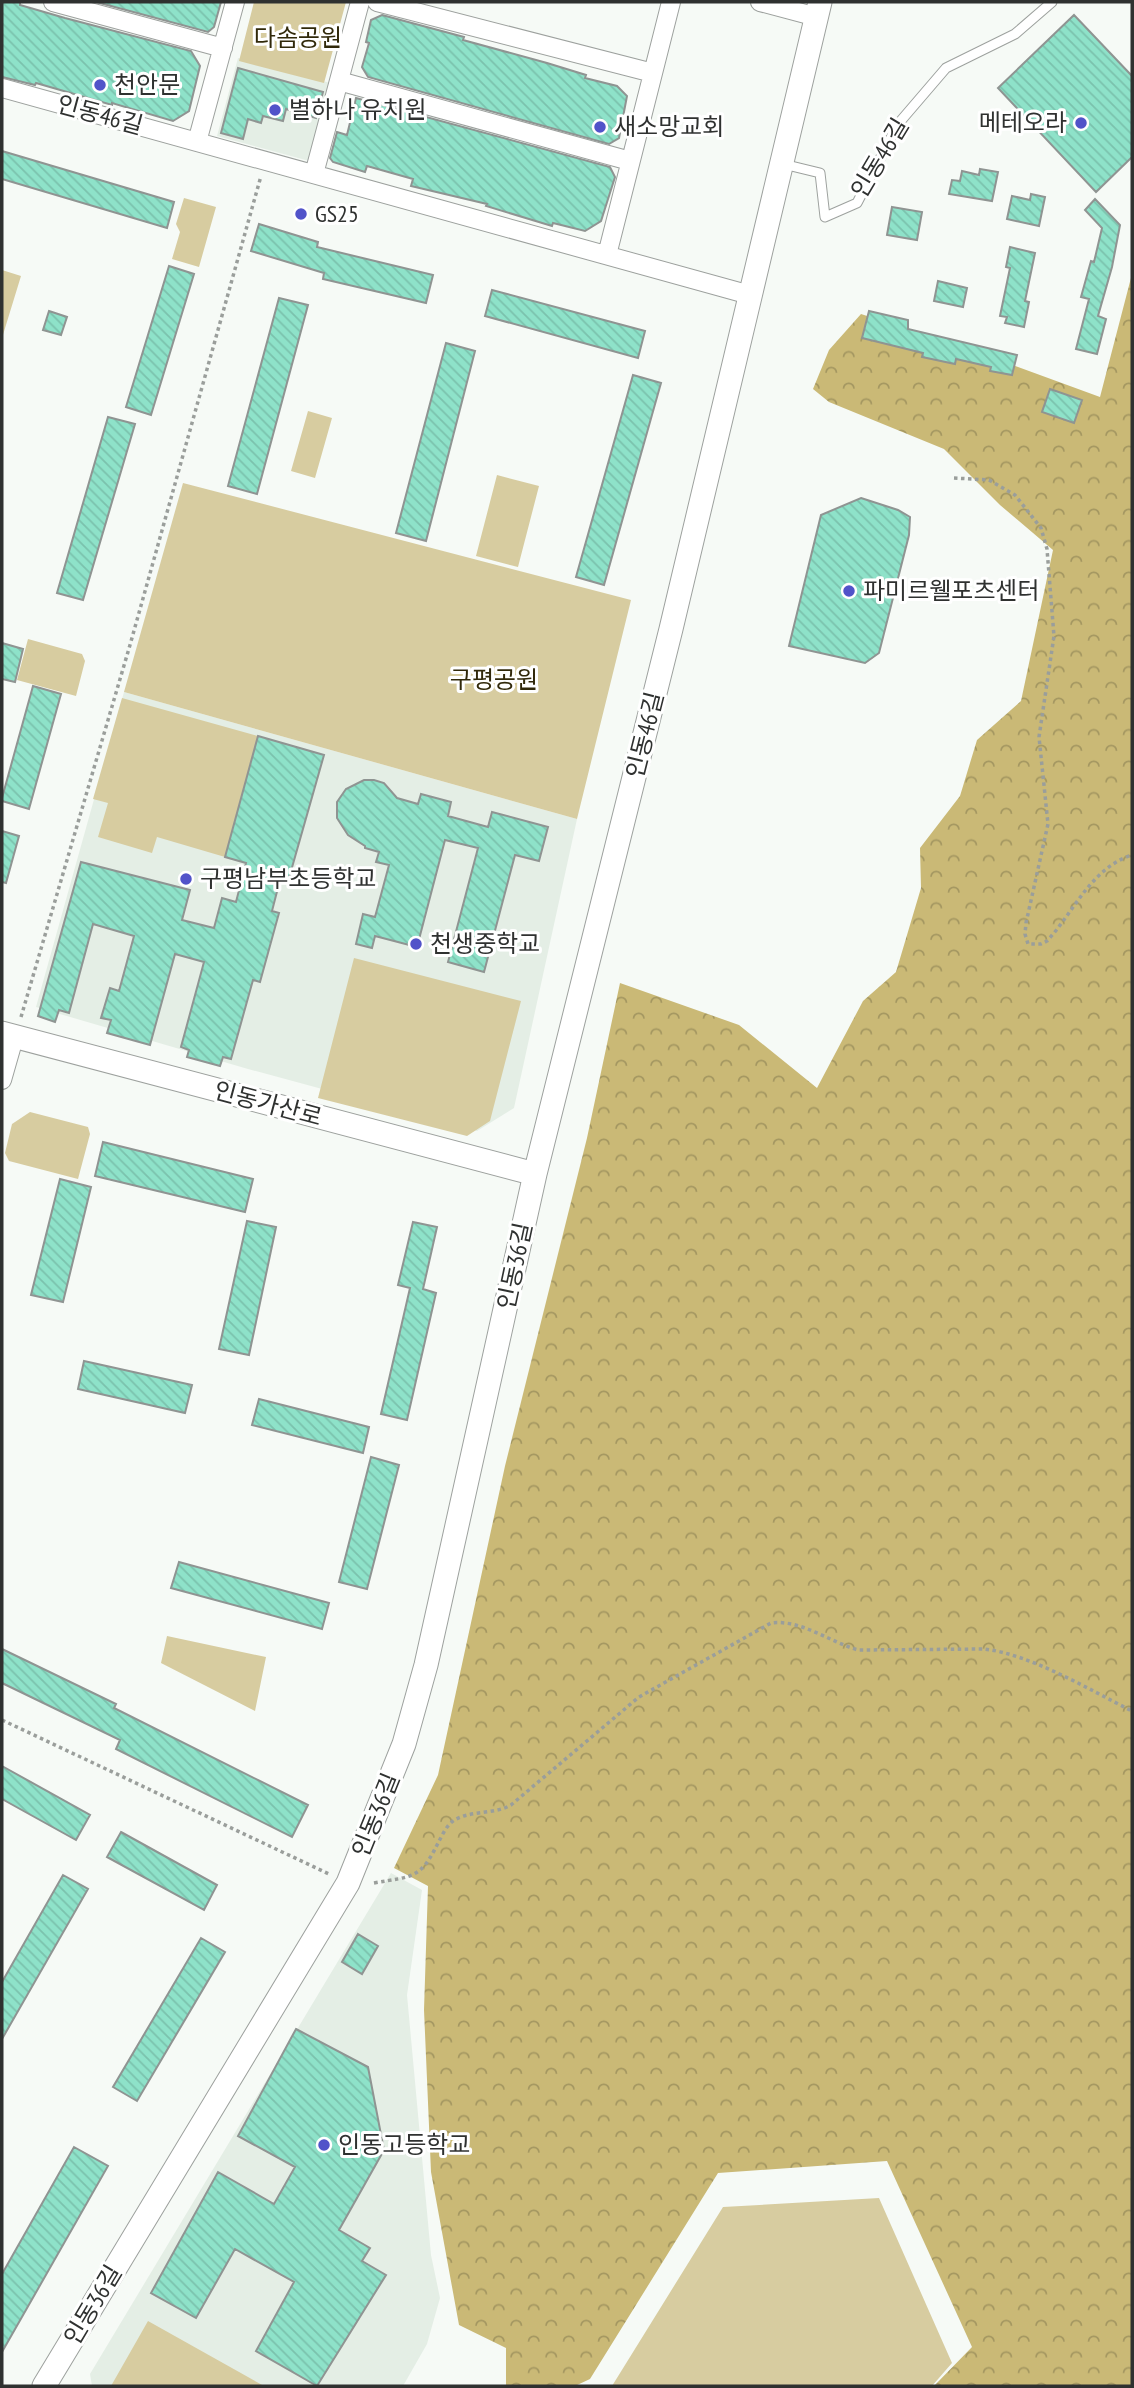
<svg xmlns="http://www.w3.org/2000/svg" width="1134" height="2388" viewBox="0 0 1134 2388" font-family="'PT Sans Narrow','Noto Sans KR',sans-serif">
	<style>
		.built { fill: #e4eee5 }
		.green { fill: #d7cca0 }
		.forest { fill: url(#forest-crowns) }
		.building { fill: url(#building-back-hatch); stroke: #8f9492; stroke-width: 2 }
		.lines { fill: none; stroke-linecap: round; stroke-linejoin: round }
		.service-casing { stroke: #9da19e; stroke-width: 11 }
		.minor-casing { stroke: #9da19e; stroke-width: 20 }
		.tertiary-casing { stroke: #9da19e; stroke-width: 25 }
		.path { stroke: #9a9e9b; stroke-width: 3.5; stroke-dasharray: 3.5 3.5; stroke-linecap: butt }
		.service { stroke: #fff; stroke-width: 9 }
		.minor { stroke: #fff; stroke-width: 18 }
		.tertiary { stroke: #fff; stroke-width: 23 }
		.poi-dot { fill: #5153c9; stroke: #fff; stroke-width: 2.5 }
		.labels { text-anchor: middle; stroke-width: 6; stroke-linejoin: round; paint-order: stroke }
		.park-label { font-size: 24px; fill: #31290a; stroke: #fff }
		.poi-label { font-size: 24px; fill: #2f3130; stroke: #fff; text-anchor: start }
		.street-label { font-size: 24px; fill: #2f3130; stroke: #fff }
	</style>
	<defs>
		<pattern id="forest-crowns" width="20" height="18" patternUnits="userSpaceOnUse" patternTransform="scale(1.75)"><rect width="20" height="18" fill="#cab976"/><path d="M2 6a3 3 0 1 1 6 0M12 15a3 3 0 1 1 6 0" fill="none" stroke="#a49761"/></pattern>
		<pattern id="building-back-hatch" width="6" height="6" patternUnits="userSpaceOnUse" patternTransform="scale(1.75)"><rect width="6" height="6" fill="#8ee2c9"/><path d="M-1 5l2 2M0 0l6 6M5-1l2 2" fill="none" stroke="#7bc2ad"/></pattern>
	</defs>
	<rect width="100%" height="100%" fill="#f6faf6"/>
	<!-- built -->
	<path class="built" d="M238,58l96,26 -21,78 -96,-26z
		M124,692l453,127 -63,289 -37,23 -229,-62 -212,-62z
		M391,1873l31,17 -15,105 24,260 9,43 -13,46 -24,42h-311l-2,-12z"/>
	<!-- green -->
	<path class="green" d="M254,2h92l-22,81 -85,-22z
		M184,198l32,9 -17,60 -27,-8 8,-27 -4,-8z
		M2,270l19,6 -19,62z
		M308,411l24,7 -17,60 -24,-7z
		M497,475l42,11 -21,81 -42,-11z
		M183,483l448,117 -54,219 -453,-127z
		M28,639l54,15 3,7 -9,35 -59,-16z
		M122,698l136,38 -33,121 -68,-20 -5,16 -54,-16 10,-34 -15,-4z
		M354,958l167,43 -31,120 -23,15 -149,-38z
		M30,1112l58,15 2,7 -12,45 -69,-18 -4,-8 7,-29z
		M167,1636l99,21 -11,54 -94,-48z
		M879,2198l73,165 -20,23h-320l111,-179z
		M148,2321l116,65h-153z"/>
	<!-- forest -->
	<path class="forest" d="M1132,274v2112h-198l38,-39 -85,-186 -169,12 -128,206 -15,7h-69v-38l-47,-23 -28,-153 -7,-162 4,-124 -34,-18 44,-93 67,-309 82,-328 33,-155 119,42 78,63 46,-87 33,-29 25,-84 -1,-40 40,-52 17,-56 44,-39 32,-151 -53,-45 -56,-56 -115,-47 -16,-13 16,-39 32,-36 116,38 123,45z"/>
	<!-- building -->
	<path class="building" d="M2,2h18v3l45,13 126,33 9,15 -11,45 -16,10 -61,-18v2l-76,-22 -1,2 -33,-8z
		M96,2h125l-7,25 -6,5z
		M382,15l82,22 -1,3 84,23 39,12 -1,3 32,8 10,10 -8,42 -10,6 -241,-67 -6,-10 7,-24 -3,-1 5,-22z
		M1074,15l58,61v81l-36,35 -98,-104z
		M238,68l85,24 -7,26 -30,-9 -3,12 -20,-5 -2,7 -13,-4 -5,20 -22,-6z
		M356,98l254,69 5,10 -14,44 -16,10 -32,-8 -1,3 -66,-20 1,-2 -76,-18 2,-7 -46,-13 -2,6 -32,-10 -3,-4 7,-26 10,3z
		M2,151l172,51 -7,26 -165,-49z
		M980,169l18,3 -6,29 -43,-7 3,-14 8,1 2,-10 17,4z
		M1031,194l14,3 -6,29 -32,-7 5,-23 18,4z
		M1095,199l25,26 -8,42 -14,49 8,3 -9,35 -21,-5 13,-50 -8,-2 10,-36 3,1 8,-34 -17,-18z
		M892,207l30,5 -5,28 -30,-5z
		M259,224l59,18 -1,5 116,28 -7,28 -103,-24 1,-6 -73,-22z
		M1010,247l25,6 -10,48 4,1 -5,25 -19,-4 2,-6 -7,-1 10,-48 -4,-1z
		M169,266l25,8 -43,141 -25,-8z
		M938,281l29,7 -4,19 -29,-6z
		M492,290l153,41 -7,27 -153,-42z
		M279,298l29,7 -51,189 -29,-8z
		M49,311l18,6 -6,18 -18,-5z
		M869,311l39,9v9l109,26 -5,20 -22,-4 1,-4 -35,-8 -1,5 -33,-7 1,-4 -61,-15z
		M446,343l29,8 -49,190 -30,-8z
		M633,375l28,8 -57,202 -28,-8z
		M1050,389l32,11 -8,23 -32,-11z
		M108,417l27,7 -52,176 -26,-7z
		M861,498l37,12 12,7 -1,18 -30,118 -14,10 -76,-17 32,-131z
		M2,643l21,6 -8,33 -13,-3z
		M33,686l28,8 -32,115 -27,-8v-3z
		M258,736l66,19 -35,123 -8,-2 -9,35 7,2 -19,69 -7,-2 -22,79 -8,-2 -3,9 -33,-9 2,-7 -8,-3 23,-85 -29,-8 -25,91 -43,-12 4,-13 -10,-2 9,-30 9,3 15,-55 -41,-12 -24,89 -10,-3 -4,12 -17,-6 43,-154 109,28 -8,30 32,8 8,-30 14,4 10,-39 -21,-6z
		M364,780h10l10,3 13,15 21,6 3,-10 30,8 -3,14 40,11 4,-15 56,15 -9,34 -24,-6 -31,117 -36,-10 30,-114 -33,-8 -28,107 -42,-11 -3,12 -16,-4 7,-30 12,3 14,-52 -13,-3 3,-10 -14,-4v-2l-17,-11 -11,-17v-16l9,-13z
		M2,831l17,5 -13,47 -4,-1z
		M103,1142l150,37 -8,33 -150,-36z
		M60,1179l31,8 -28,115 -32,-7z
		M247,1221l29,6 -27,128 -30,-6z
		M413,1222l24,5 -14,62 13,4 -29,127 -26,-6 29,-126 -12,-3z
		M84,1361l108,24 -7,28 -107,-24z
		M259,1399l110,28 -6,26 -111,-28z
		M371,1457l28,8 -32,124 -28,-7z
		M179,1562l150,41 -7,26 -151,-41z
		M2,1649l114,55 -2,4 194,97 -16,32 -176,-88 4,-9 -118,-57z
		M2,1766l88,49 -14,25 -74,-41z
		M121,1832l96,53 -13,25 -97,-53z
		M63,1875l25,14 -86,150v-57z
		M358,1934l20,12 -16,28 -20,-12z
		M201,1938l24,14 -88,149 -24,-14z
		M296,2029l72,38 16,83 -45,80 31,18 -8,13 24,14 -69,111 -61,-35 38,-69 -59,-33 -39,69 -45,-25 67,-121 56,32 21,-37 -57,-31z
		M74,2147l34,19 -106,186v-78z"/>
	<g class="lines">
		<!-- service casing -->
		<g class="service-casing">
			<path id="service" d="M783,164l37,9 5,44 32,-14 41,-79 48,-56 69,-34 37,-32"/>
		</g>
		<!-- minor casing -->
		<g class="minor-casing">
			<path id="minor" d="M53,2l170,46
				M377,2l276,71
				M760,2l57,15
				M339,81l291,80
				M2,88l748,207
				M197,142l38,-140
				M314,174l46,-172
				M607,255l64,-253
				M2,1080l12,-42"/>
		</g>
		<!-- tertiary casing -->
		<g class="tertiary-casing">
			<path id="tertiary" d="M2,1033l533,141
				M44,2386l304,-503 56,-139 22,-79 109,-491 136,-545 149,-627"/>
		</g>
		<!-- path -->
		<path class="path" d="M954,478l35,2 26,15 26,33 6,21 7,87 -15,101 9,87 -22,99 -1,11 3,10h13l6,-3c27,-29 44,-73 85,-86
			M21,1017l109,-372 131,-469
			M2,1720l327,154
			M374,1883c38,-7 46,-3 64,-40 4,-7 8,-17 15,-22 16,-11 40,-6 58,-16l128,-108 132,-74c29,-4 59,19 87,27l126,-1c46,5 106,41 148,62"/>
		<!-- service -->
		<use href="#service" class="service"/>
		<!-- minor -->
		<use href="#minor" class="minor"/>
		<!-- tertiary -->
		<use href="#tertiary" class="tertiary"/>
	</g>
	<!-- markers -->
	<g class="poi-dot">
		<circle cx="100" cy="85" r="7"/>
		<circle cx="275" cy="110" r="7"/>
		<circle cx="1081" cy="123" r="7"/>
		<circle cx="600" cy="127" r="7"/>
		<circle cx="301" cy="214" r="7"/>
		<circle cx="849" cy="591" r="7"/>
		<circle cx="186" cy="879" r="7"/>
		<circle cx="416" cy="944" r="7"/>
		<circle cx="324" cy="2145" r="7"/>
	</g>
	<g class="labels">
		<!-- park labels -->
		<g class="park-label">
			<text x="298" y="46">다솜공원</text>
			<text x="494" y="688">구평공원</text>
		</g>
		<!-- poi labels -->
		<g class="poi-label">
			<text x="114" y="93">천안문</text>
			<text x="289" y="118">별하나 유치원</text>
			<text x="1067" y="131" text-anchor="end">메테오라</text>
			<text x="614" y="135">새소망교회</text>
			<text x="315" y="222">GS25</text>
			<text x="863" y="599">파미르웰포츠센터</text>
			<text x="200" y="887">구평남부초등학교</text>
			<text x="430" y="952">천생중학교</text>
			<text x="338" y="2153">인동고등학교</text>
		</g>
		<!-- street labels -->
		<g class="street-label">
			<text transform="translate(100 115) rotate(15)" y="8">인동46길</text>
			<text transform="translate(880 158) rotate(-59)" y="8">인동46길</text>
			<text transform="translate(645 735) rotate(-76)" y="8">인동46길</text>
			<text transform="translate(268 1104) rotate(15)" y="8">인동가산로</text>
			<text transform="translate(515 1266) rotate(-78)" y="8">인동36길</text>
			<text transform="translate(376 1815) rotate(-68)" y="8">인동36길</text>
			<text transform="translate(93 2305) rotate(-59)" y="8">인동36길</text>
		</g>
	</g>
	<!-- border -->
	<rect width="1134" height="2388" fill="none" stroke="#2f3130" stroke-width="7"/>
</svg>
